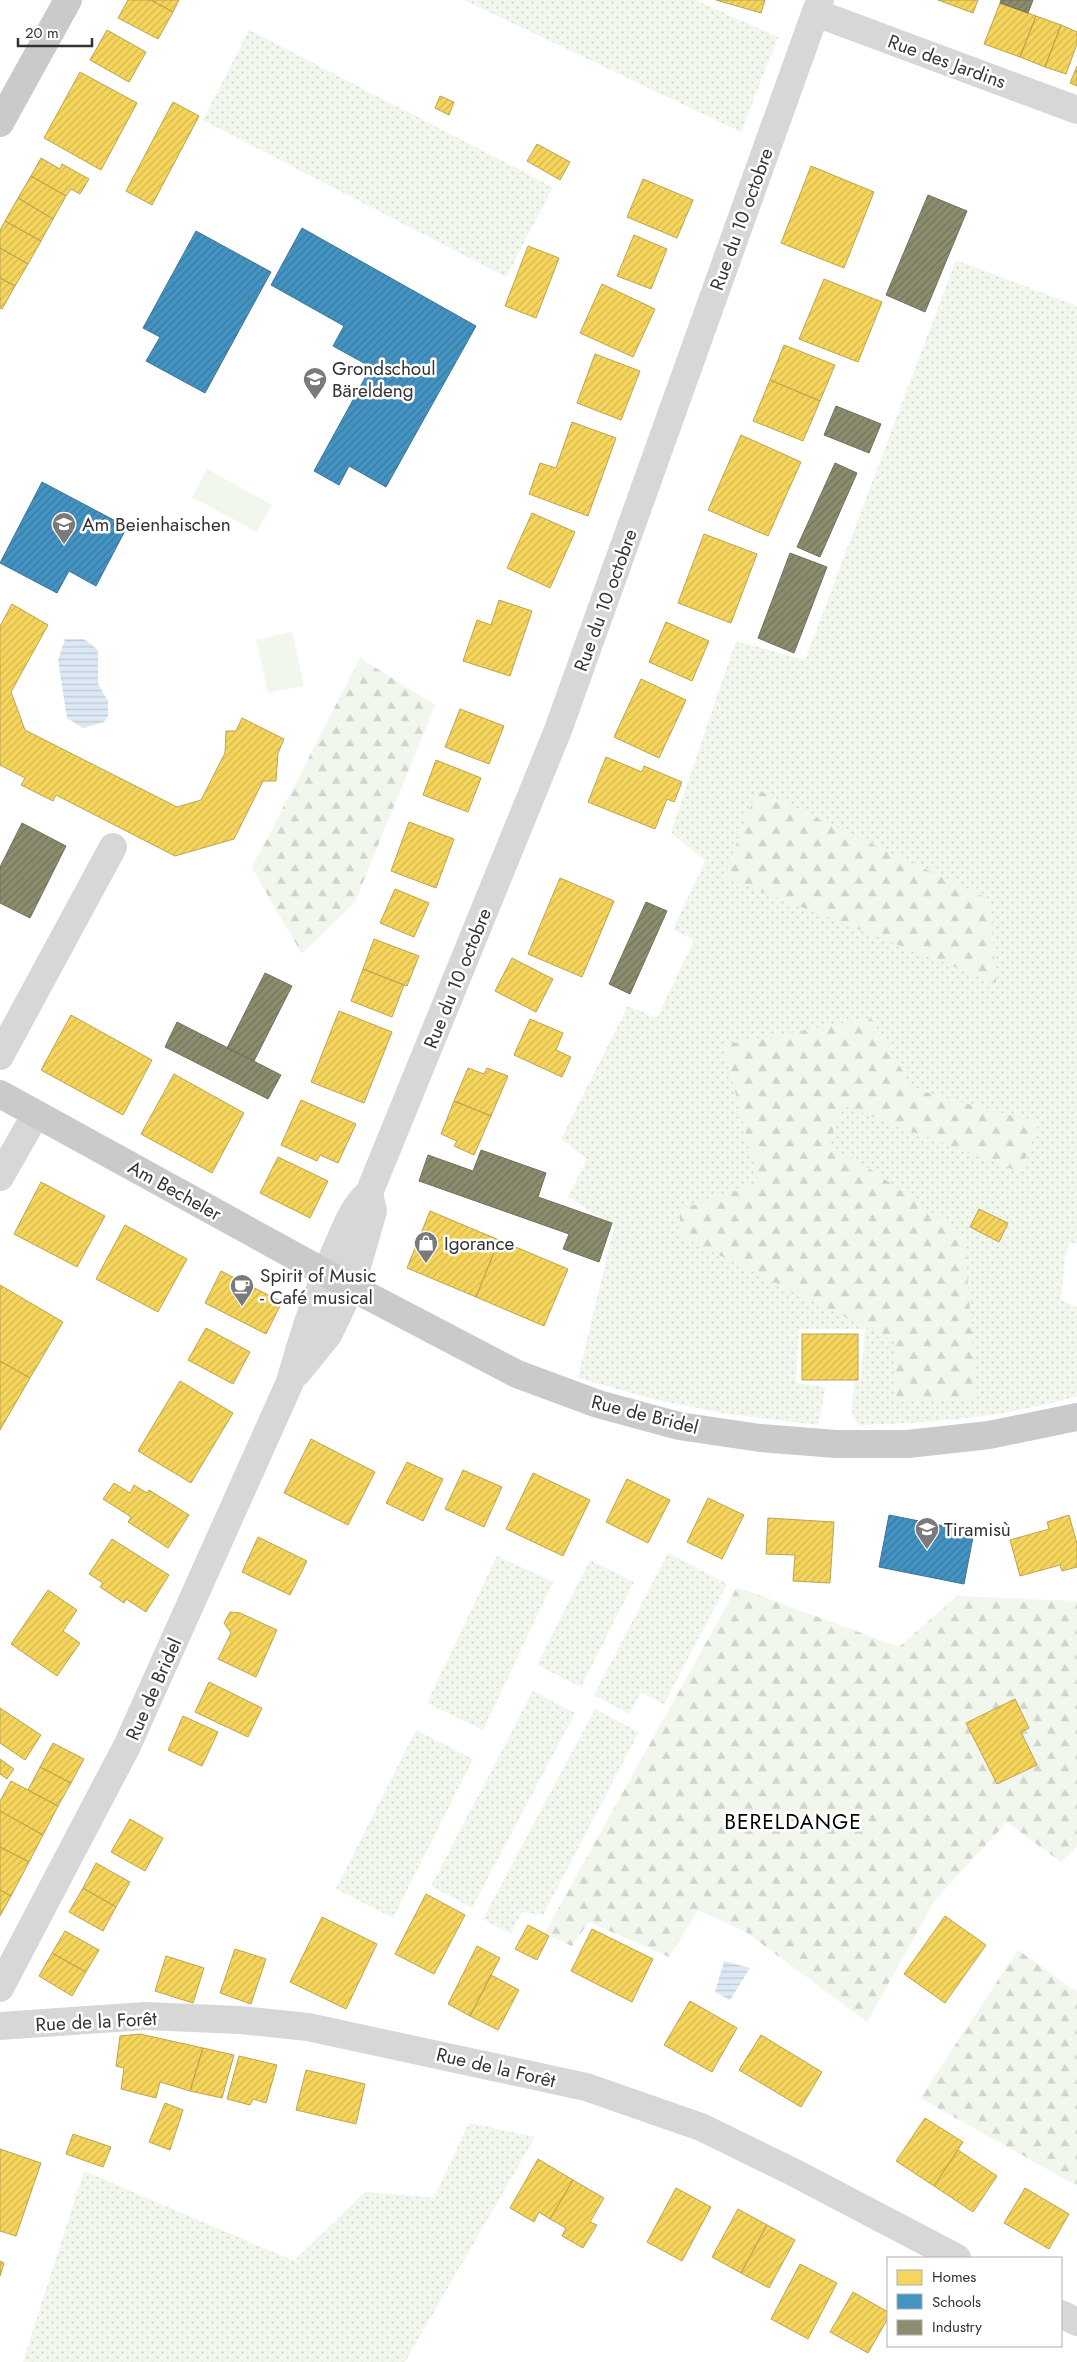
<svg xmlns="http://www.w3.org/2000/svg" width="1077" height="2362" viewBox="0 0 1077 2362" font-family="Jost,sans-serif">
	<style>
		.grass { fill: url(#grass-dots) }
		.forest { fill: url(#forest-firs) }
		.park { fill: #f2f7ee }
		.water { fill: url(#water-rules) }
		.homes { fill: url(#homes-hatch); stroke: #bca450 }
		.schools { fill: url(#schools-hatch); stroke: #3e7698 }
		.industry { fill: url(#industry-hatch); stroke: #71715c }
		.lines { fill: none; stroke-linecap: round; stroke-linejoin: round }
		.minor { stroke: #d7d7d7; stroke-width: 28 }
		.major { stroke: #cacaca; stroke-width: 28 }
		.labels { text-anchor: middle; stroke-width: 5; stroke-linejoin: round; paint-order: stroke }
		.street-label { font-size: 19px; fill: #333; stroke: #fff }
		.poi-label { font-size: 19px; fill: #333; stroke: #fff; text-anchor: start }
		.quarter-label { font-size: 21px; letter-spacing: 1px; fill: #000; stroke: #fff }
	</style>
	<defs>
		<pattern id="grass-dots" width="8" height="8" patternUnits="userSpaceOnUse" patternTransform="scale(1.25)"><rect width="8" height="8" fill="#f2f7ee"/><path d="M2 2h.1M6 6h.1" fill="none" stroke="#d0d4cd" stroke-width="1.8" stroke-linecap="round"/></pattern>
		<pattern id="forest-firs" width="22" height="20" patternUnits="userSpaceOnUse" patternTransform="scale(1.25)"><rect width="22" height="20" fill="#f2f7ee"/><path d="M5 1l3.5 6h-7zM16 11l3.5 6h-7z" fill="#d0d4cd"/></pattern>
		<pattern id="water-rules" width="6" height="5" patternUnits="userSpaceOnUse" patternTransform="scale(1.25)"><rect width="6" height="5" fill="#dce9f4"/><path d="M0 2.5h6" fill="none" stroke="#bdc8d2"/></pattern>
		<pattern id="homes-hatch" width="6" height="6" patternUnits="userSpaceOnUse" patternTransform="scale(1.25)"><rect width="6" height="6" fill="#f6d55c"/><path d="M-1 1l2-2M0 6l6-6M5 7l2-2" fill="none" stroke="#d3b750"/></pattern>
		<pattern id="schools-hatch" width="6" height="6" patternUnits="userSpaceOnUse" patternTransform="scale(1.25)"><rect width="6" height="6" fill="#4393c3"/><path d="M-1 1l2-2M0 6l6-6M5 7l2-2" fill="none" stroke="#39799f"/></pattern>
		<pattern id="industry-hatch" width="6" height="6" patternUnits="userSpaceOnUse" patternTransform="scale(1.25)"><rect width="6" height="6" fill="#8c8c6e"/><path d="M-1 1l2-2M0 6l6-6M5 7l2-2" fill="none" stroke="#73735b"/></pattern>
	</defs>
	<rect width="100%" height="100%" fill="#fff"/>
	<!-- grass -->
	<path class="grass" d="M464,0h232l82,37 -37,95z
		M249,30l304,157 -47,90 -303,-157z
		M956,260l121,46v938l-8,-2 -4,16 -4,42 16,7v89c-71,21 -144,27 -218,29l-7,-12 2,-33 7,-2 4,-49h-66l-3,54 30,4 -8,38 -96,-12 -65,-13 -79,-22 36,-151 -46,-30 19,-38 -26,-20 67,-133 29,12 37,-78 -21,-11 32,-68 -34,-29 65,-191 69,19z
		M668,1553l59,31 -63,120 -23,-12 -12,22 -35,-19z
		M497,1556l56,26 -70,148 -56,-27z
		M590,1560l44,22 -53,105 -44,-22z
		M533,1691l42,22 -103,195 -41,-22z
		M595,1709l44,23 -96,183 -21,-3 -11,22 -28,-15z
		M416,1730l57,29 -80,159 -57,-29z
		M469,2123l66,14 -130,225h-382l61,-191 210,90 71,-69 69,6z"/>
	<!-- forest -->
	<path class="forest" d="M360,658l75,47 -80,197 -53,52 -50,-86z
		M757,790l234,110 5,83 -272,-106z
		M871,1018l42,71 126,34 -19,49 -176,-66 -17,39 45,25 92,66 13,162 -80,4 -3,-61 -212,-104 -3,-27 80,-27 -36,-138z
		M737,1587l162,60 58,-51 120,5v245l-16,16 -54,-40 -72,78 -68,122 -121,-90 -48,-22 -29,47 -80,-35 -17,24 -28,-12z
		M1018,1950l59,42v194l-157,-88z"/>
	<!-- park -->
	<path class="park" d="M207,469l65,36 -15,27 -65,-35z
		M292,632l12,54 -36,7 -12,-53z"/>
	<!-- water -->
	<path class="water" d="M65,639h19l14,11v34l10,17v15l-4,6 -21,6 -16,-10 -9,-58z
		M724,1961l26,7 -20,32 -15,-8z"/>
	<!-- homes -->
	<path class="homes" d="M128,0h23l22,12 -15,27 -40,-21z
		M151,0h28l-6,12z
		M716,0h49l-4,13z
		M938,0h40l-5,13z
		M1000,3l36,13 -16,41 -36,-13z
		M1036,16l25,9 -16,42 -25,-10z
		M1061,25l16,7v12l-11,30 -21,-7z
		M107,30l39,22 -17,30 -39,-22z
		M1077,66v20l-7,-3z
		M80,72l57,31 -36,67 -57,-32z
		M440,96l14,6 -5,13 -14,-7z
		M173,102l26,14 -47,89 -26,-14z
		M537,144l33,18 -10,18 -33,-19z
		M41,158l19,11 2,-5 27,15 -9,15 -9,-5 -5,7 -35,-20z
		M811,166l63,26 -30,76 -63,-25z
		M31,176l35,20 -13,23 -35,-21z
		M643,179l50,21 -16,38 -50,-21z
		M18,198l35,21 -12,22 -36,-20z
		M5,221l36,20 -13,23 -28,-16v-18z
		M634,235l33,14 -16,40 -34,-13z
		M528,246l31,12 -23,60 -31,-12z
		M0,248l28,16 -13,22 -15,-8z
		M0,278l15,8 -13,23 -2,-1z
		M824,279l58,23 -24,60 -59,-23z
		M602,284l53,25 -22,48 -53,-24z
		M784,345l51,20 -15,36 -50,-21z
		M595,354l45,17 -19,49 -44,-17z
		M770,380l50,21 -17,40 -50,-20z
		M572,422l44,16 -28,78 -59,-22 11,-31 16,5z
		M741,435l60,27 -33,74 -60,-26z
		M532,513l43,19 -25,56 -43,-20z
		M704,534l53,20 -26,69 -53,-20z
		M499,600l33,11 -22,65 -47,-15 14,-41 14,5z
		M12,604l36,21 -37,67 14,38 152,77 24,-7 24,-47 1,-22h10l6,-13 42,21 -6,14 -2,28h-13l-29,58 -59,17 -119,-61 -3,6 -32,-16 4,-7 -25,-13v-139z
		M666,622l43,19 -17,40 -43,-19z
		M641,679l45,21 -27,58 -45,-21z
		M460,709l44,17 -15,38 -44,-17z
		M606,757l36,15 2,-6 38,16 -8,20 -7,-3 -12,30 -67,-27z
		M436,760l45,18 -13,34 -45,-17z
		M409,822l45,17 -18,49 -45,-17z
		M560,878l54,23 -32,76 -54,-23z
		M395,889l34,14 -15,34 -34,-14z
		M374,939l45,17 -12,30 -44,-17z
		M512,958l41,21 -17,33 -41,-21z
		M363,969l41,16 -12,32 -41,-16z
		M339,1011l53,21 -28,71 -53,-21z
		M71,1015l81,45 -29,55 -82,-45z
		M530,1019l33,14 -7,17 15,7 -9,20 -48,-22z
		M468,1068l16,6 3,-6 21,8 -17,40 -37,-15z
		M174,1074l70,39 -32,60 -71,-39z
		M301,1100l55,24 -18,39 -18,-8 -3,6 -36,-16z
		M454,1101l37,15 -17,39 -20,-9 3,-5 -16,-7z
		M278,1157l50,24 -18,37 -50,-25z
		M41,1182l64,34 -28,51 -63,-33z
		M979,1209l29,14 -9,19 -29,-15z
		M430,1211l69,29 -23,57 -69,-29z
		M125,1225l62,34 -29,53 -62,-33z
		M499,1240l69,29 -24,57 -68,-29z
		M221,1271l61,31 -16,32 -61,-31z
		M0,1285l63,37 -33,56 -30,-17z
		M206,1328l44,24 -17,32 -45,-24z
		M802,1334h56v46h-56z
		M0,1361l30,17 -30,52z
		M180,1381l53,32 -42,70 -53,-32z
		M311,1439l64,33 -27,53 -64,-32z
		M407,1462l36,17 -20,42 -37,-18z
		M463,1470l39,17 -18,40 -39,-18z
		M533,1473l57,27 -27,56 -57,-27z
		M627,1479l43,21 -22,43 -42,-21z
		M114,1483l16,10 4,-8 13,8 2,-3 40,25 -21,33 -40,-26 3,-5 -28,-18z
		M708,1498l36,17 -22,44 -35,-17z
		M1069,1515l8,29v23l-15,4 -2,-6 -40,11 -10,-36 39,-11 -2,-7z
		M768,1518l66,4 -4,61 -37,-2 2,-26 -29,-1z
		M258,1537l49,24 -17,34 -48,-23z
		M112,1539l57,36 -23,37 -20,-13 -2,4 -24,-16 3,-4 -14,-9z
		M48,1590l29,20 -14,21 17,12 -23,33 -46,-32z
		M230,1612l10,1 37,17 -21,47 -38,-18 13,-26 -7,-10z
		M209,1682l53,26 -14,29 -53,-25z
		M1015,1699l14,29 -8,4 16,33 -40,19 -31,-61z
		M0,1708l41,27 -16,25 -25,-17z
		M183,1716l35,16 -16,34 -34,-16z
		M53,1743l31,16 -13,24 -31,-16z
		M0,1759l14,10 -7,10 -7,-5z
		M40,1767l31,16 -13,23 -30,-16z
		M11,1781l47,25 -15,29 -43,-24v-10z
		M0,1811l43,24 -14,27 -29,-15z
		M130,1819l33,19 -18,33 -34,-19z
		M0,1847l29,15 -18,34 -11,-6z
		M96,1863l34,19 -14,25 -33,-19z
		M83,1888l33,19 -13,24 -34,-19z
		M0,1890l11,6 -11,20z
		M426,1894l39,21 -31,59 -39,-20z
		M945,1916l41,29 -41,58 -41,-29z
		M322,1917l55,27 -31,65 -56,-27z
		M528,1925l21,11 -12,24 -22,-11z
		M592,1929l61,30 -21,43 -61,-31z
		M65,1931l34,19 -13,22 -34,-19z
		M477,1946l23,12 -30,58 -22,-12z
		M235,1949l31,10 -15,45 -31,-11z
		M52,1953l34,19 -14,24 -33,-20z
		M166,1956l38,12 -11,35 -38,-12z
		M491,1975l28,15 -21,40 -28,-14z
		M690,2001l47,27 -25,44 -48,-27z
		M140,2034l63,14 -13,43 -30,-9 -4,16 -35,-9 3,-21 -8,-2 4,-30z
		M761,2035l61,37 -21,35 -62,-37z
		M203,2048l31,7 -12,43 -32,-7z
		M239,2056l38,9 -11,38 -13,-4 -3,6 -23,-6z
		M306,2070l59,14 -9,40 -60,-14z
		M165,2103l18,7 -13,40 -21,-8z
		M925,2118l38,24 -29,44 -38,-25z
		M73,2134l38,13 -8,20 -37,-13z
		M0,2149l41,14 -25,73 -16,-5z
		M958,2150l39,26 -24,36 -39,-26z
		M538,2159l35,21 -23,39 -11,-7 -5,10 -24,-14z
		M573,2180l31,18 -14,24 7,3 -14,23 -21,-12 4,-8 -16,-9z
		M676,2188l35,19 -29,54 -35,-19z
		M1025,2188l44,26 -20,35 -45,-26z
		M738,2209l29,16 -26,48 -29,-16z
		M767,2225l28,15 -26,48 -28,-15z
		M0,2261l4,2 -4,13z
		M800,2264l37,19 -29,56 -37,-20z
		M853,2292l35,20v6l-20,35 -38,-21z"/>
	<!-- schools -->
	<path class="schools" d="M302,228l174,98 -90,161 -37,-21 -10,19 -25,-14 57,-104 -38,-21 11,-20 -73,-41z
		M196,231l75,41 -66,121 -59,-32 14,-24 -17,-9z
		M42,482l85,45 -31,59 -27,-15 -12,22 -57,-30z
		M889,1515l85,17 -10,52 -85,-17z"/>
	<!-- industry -->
	<path class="industry" d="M1001,0h32l-5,13 -28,-10z
		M928,195l39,16 -42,101 -39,-17z
		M836,406l45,18 -12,29 -45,-18z
		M835,463l22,10 -37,84 -23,-10z
		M790,553l37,14 -33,86 -36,-15z
		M22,823l44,23 -36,72 -30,-15v-36z
		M646,902l21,9 -37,83 -21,-10z
		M265,973l27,13 -38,75 -27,-13z
		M177,1022l104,53 -13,24 -103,-52z
		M481,1150l65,23 -8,24 74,26 -13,39 -36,-13 6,-15 -150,-53 9,-26 45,16z"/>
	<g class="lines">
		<!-- minor -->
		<path class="minor" d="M816,13l261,97
			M0,1056l113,-209
			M0,1177l36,-63
			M297,1373l31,-38 23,-48 22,-76 -4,-18
			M0,1988l127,-242 163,-364c13,-47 28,-93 48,-137 9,-20 15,-38 31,-52l189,-463 262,-730
			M0,2026l145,-10 95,4 68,7 278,60 115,40 92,45 164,86
			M1061,2314l16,8"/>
		<!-- major -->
		<path class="major" d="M0,123l68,-123
			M0,1094l351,193 166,87 81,30 81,22 81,12 76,6h72l81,-9 88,-18"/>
	</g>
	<!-- icons -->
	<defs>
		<g id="school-pin" transform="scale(1.25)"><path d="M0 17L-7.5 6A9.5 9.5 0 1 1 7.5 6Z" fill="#7a7a7a" stroke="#fff"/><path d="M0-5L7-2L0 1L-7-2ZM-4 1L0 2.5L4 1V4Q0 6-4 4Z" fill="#fff"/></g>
		<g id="shop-pin" transform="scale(1.25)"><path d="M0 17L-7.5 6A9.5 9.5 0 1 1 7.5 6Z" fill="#7a7a7a" stroke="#fff"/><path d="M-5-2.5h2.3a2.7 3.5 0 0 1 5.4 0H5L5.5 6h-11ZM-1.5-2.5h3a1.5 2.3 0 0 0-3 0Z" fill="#fff"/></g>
		<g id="cafe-pin" transform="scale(1.25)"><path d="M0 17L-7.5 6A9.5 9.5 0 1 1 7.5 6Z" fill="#7a7a7a" stroke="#fff"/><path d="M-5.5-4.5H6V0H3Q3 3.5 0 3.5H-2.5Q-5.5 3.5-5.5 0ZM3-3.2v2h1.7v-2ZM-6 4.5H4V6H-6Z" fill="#fff"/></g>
	</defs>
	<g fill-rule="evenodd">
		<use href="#school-pin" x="315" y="379"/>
		<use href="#school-pin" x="64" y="524"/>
		<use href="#shop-pin" x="426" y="1243"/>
		<use href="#cafe-pin" x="242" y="1286"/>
		<use href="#school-pin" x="927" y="1529"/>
	</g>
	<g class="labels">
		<!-- street labels -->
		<g class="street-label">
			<text transform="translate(947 61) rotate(20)" y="7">Rue des Jardins</text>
			<text transform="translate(741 219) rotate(-70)" y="7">Rue du 10 octobre</text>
			<text transform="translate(605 600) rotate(-70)" y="7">Rue du 10 octobre</text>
			<text transform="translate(457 978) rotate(-68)" y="7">Rue du 10 octobre</text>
			<text transform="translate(175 1190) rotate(29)" y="7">Am Becheler</text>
			<text transform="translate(645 1414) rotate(14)" y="7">Rue de Bridel</text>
			<text transform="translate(153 1689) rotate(-66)" y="7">Rue de Bridel</text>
			<text transform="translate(96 2021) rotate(-3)" y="7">Rue de la Forêt</text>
			<text transform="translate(496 2067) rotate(13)" y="7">Rue de la Forêt</text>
		</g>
		<!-- poi labels -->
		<g class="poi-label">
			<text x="332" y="375">Grondschoul<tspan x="332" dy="22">Bäreldeng</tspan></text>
			<text x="82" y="531">Am Beienhaischen</text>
			<text x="444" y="1250">Igorance</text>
			<text x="260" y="1282">Spirit of Music<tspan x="260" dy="22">- Café musical</tspan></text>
			<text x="944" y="1536">Tiramisù</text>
		</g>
		<!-- quarter labels -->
		<g class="quarter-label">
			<text x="793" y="1829">BERELDANGE</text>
		</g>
	</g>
	<!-- legend -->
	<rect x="887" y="2257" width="175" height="90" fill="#ffffff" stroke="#adadad"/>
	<rect x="897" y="2270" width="25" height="15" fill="#f6d55c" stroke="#adadad"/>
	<text x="932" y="2282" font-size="15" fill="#333333">Homes</text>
	<rect x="897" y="2294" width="25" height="15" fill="#4393c3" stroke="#adadad"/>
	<text x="932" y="2307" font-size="15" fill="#333333">Schools</text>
	<rect x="897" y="2320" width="25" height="15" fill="#8c8c6e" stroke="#adadad"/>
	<text x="932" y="2332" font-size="15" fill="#333333">Industry</text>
	<!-- scale -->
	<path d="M18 38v8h74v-8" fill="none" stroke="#333333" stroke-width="2.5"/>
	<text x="25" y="38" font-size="15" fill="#333333" stroke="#ffffff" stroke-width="4" paint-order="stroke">20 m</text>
</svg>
